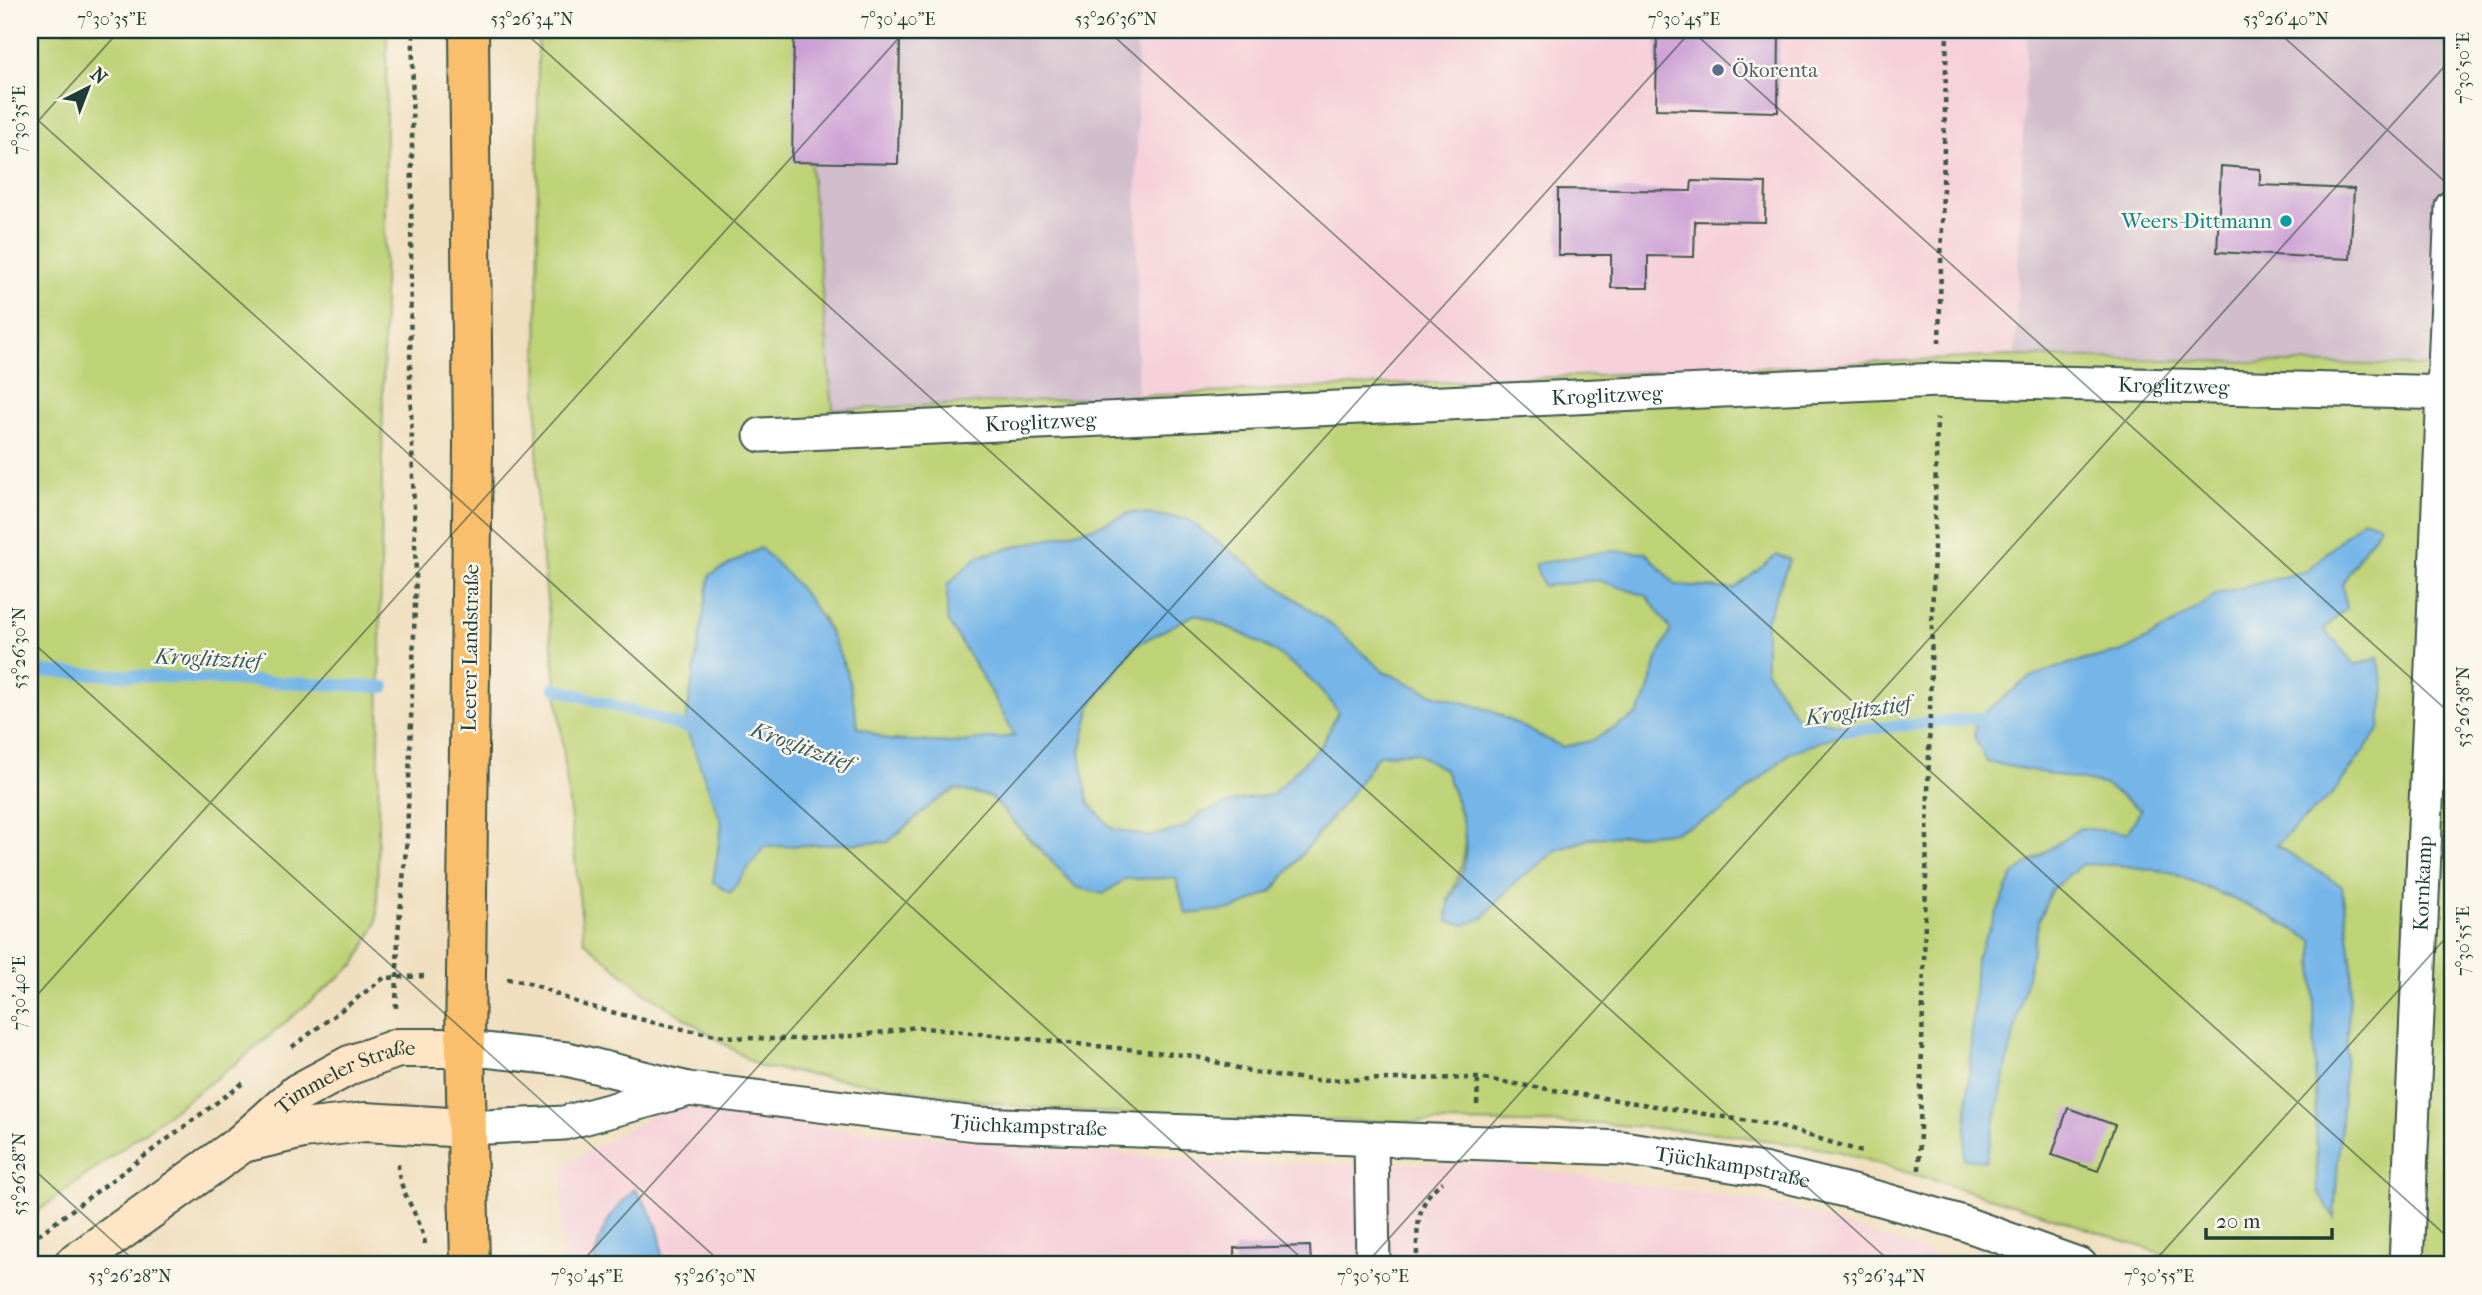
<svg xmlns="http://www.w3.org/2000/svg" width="2482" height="1295" viewBox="0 0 2482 1295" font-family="'IM FELL French Canon',serif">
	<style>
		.built { fill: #f5cfd9 }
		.industrial { fill: #d1bdcb }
		.green { fill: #bed276; stroke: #6e8855; stroke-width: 2; fill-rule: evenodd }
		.water { fill: #74b5e8; stroke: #4a798e; stroke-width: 2; fill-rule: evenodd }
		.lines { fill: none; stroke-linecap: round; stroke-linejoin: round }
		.stream { stroke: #74b5e8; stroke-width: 12 }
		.building { fill: #cb9fd4 }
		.street-casing { stroke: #3e5549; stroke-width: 37 }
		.secondary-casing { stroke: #3e5549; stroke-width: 42 }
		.primary-casing { stroke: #3e5549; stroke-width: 42 }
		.path { stroke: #3e5549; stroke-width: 4.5; stroke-dasharray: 5 5; stroke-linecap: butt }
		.street { stroke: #fff; stroke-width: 33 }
		.secondary { stroke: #fde5c5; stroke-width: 38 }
		.primary { stroke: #f9bf6d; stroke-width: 38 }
		.ticks { fill: none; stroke: #1f3d34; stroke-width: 2; stroke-opacity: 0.45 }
		.service-dot { fill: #5c6f8a; stroke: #fbf7ec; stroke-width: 2.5 }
		.culture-dot { fill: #0f9aa8; stroke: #fbf7ec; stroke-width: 2.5 }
		.labels { text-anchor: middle; stroke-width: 5; stroke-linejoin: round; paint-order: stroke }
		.service-label { font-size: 21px; fill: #4e5e75; stroke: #fbf7ec; text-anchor: start }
		.culture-label { font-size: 21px; fill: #0d838f; stroke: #fbf7ec; text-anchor: end }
		.street-label { font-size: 21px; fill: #1f3d34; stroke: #fbf7ec }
		.water-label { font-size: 23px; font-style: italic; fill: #345b61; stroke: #fbf7ec }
		.neatline { fill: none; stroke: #1f3d34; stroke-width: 2.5 }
		.ticks-label { font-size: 18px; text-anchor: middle; fill: #1f3d34 }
	</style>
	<rect width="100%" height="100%" fill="#fbf7ec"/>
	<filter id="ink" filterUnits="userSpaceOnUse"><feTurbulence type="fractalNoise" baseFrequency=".0143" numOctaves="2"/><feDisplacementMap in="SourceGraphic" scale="14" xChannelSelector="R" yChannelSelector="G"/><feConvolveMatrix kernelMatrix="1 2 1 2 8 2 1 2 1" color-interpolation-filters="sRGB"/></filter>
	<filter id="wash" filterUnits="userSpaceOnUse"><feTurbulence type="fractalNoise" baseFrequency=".00686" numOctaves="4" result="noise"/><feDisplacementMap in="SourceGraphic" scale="28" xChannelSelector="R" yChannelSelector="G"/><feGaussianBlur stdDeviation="1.57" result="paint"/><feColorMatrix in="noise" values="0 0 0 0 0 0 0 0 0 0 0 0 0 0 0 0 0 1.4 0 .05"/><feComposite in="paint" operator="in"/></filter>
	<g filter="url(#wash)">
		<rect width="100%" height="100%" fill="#f0dfbf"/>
		<!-- built -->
		<path class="built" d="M1132,30h895l-13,352 -882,35z
			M679,1101l121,25 445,38h253l287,42 181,59h-1405l2,-100z"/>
		<!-- industrial -->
		<path class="industrial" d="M728,30h409v388l-371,18z
			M2027,30h425v363l-438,-11z"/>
		<!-- green -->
		<path class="green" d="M30,30h357l-10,893 -21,40 -113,95 -213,159z
			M538,30h260l35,380 1176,-54 443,11v898h-256l-165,-55 -194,-59 -110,-17 -120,-10 -410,-5 -175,-12 -262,-40 -117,-76 -59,-50 -47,-433zM1132,512l55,7 149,110 47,42 47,22 60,17 72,37 29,-6 47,-27 11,-23 8,-32 15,-29 -25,-34 -49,-16 -55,6 103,-33 30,32 58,4 43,-34 13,4 -24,62v49l29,45 60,13 -65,25 -68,59 -47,20 -83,6 -35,12 -45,35 -29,33 -36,-17c29,-56 18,-75 -2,-131l-31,-18 -36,3 -24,35 -81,101 -38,18 -49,4 -10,-35 -51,1 -22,15 -68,-48 -44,-49 -35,-8 -23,14 -45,39 -125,5 -50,35 9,-58 101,-207 23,52 12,58 30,13 65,3 62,-7 -25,-48 -12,-132 117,-29zM2363,520l17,5 -38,59 4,24 -23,21 32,36 22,-7 -43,134 -58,53 66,41 10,80 -18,251 -17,-27 -4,-251 -57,-30 -86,-37 -51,-7 -37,-1 -31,26 -11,27 -26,-43 66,-46 47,6 14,-24 -38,-26 -115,-22 77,-97 62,-15 47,-26 43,-30 90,-23z
			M1195,614c59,23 105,45 143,97l-15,32 -51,52 -33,5 -40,14 -15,14 -35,9 -38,-9 -23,-26 -8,-50 11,-47 45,-60z"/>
		<!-- water -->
		<path class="water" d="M1132,512l55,7 149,110 47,42 47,22 60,17 72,37 29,-6 47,-27 11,-23 8,-32 14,-29 -24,-34 -49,-16 -55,6 -8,-22 74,-13 37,2 30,32 58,4 43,-34 13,4 -24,62v49l29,45 62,13 -67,25 -68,59 -47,20 -83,6 -35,12 -45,35 -29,33 -18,7 -18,-4c0,-27 10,-29 16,-51 9,-35 -6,-68 -18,-100l-31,-18 -36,3 -24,35 -82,101 -37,18 -49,5 -10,-36 -51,1 -22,15 -27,-7 -85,-90 -35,-8 -23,14 -45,39 -124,5 -34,46 -17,-11 9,-58 -37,-98 25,-151 50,-27c39,34 67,70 85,120 7,18 9,40 13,59l30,13 65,3 62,-7 -26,-48 -42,-68v-35l31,-29 117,-29zM1195,614c55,20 110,48 143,98l-15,31 -51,52 -33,5 -40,14 -15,14 -35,9 -38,-9 -23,-26 -8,-50 11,-47 45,-60z
			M2363,519l17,6 -38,58 4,25 -22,21 31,36 23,-7 7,32 -6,40 -45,62 -58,53 66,41 10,80 -18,252 -17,-28 -4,-250 -57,-31 -86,-37 -51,-7 -37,-1 -31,26 -11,27 -54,244 -22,-2 12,-201 38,-84 66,-46 47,5 14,-23 -38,-26 -116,-22 -12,-23 1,-20 54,-42 35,-12 62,-15 47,-26 43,-30 90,-23z
			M635,1189c20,27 28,42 27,76h-68c4,-32 17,-55 41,-76z"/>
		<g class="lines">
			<!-- stream -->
			<path class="stream" d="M30,671l355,16
				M555,688l146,44
				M1842,731l149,-14"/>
		</g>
		<g id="blocks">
			<!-- building -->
			<path class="building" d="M794,30h118v6l-12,1 -2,127 -106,-2z
				M1657,30h122l-1,82 -122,-3z
				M2221,166l39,3v16l94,4 -4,70 -133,-7z
				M1692,181l74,2 -1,39 -70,-1 -1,36 -46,-1v32h-37v-33h-53v-66l133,2z
				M2068,1108l47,17 -17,46 -46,-16z
				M1310,1246l1,19h-76l-1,-17z"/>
		</g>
	</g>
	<g filter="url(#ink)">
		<use href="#blocks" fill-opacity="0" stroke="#3e5549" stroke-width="2"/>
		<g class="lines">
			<!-- street casing -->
			<g class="street-casing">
				<g id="street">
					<path id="s1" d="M761,435l1177,-55 514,13"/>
					<path id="s2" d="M465,1048l102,11 121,30 288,35 647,24 140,22 118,29 76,22 123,44"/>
					<path d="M467,1128l97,-5 122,-33"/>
					<path d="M1371,1141l2,124"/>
					<path id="s3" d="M2406,1265l46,-1058"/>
				</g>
			</g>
			<!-- secondary casing -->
			<g class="secondary-casing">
				<g id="secondary">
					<path d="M247,1142l56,-13 62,-7 102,6"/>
					<path id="s4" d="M73,1265l168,-121 57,-51 52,-28 48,-17h67"/>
				</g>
			</g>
			<!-- primary casing -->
			<g class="primary-casing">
				<path id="primary" d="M469,30l4,416 -8,602 5,217"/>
			</g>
			<!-- path -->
			<path class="path" d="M1939,343l8,-313
				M507,979c31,2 55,21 85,28 45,11 97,26 142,30 60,5 122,1 181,-10l278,29 60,16 59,8 166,-2 296,47 89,27
				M396,1008l2,-74 9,-96 9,-263 -6,-196 3,-349
				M292,1047l92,-69 40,-2
				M1477,1105l1,-27
				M398,1164c0,29 23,51 27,80
				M1919,1170l18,-752
				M30,1241l213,-158
				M1417,1265c0,-30 -3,-65 26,-83"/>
			<!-- street -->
			<use href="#street" class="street"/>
			<!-- secondary -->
			<use href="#secondary" class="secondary"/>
			<!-- primary -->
			<use href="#primary" class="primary"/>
		</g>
	</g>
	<!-- ticks -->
	<path class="ticks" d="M522,30l1372,1235M1107,30l1345,1211M1691,30l761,685M2276,30l176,158M30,113l1279,1152M30,130l90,-100M30,640l694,625M30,1003l876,-973M30,1166l109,99M579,1265l1113,-1235M1365,1265l1087,-1207M2151,1265l301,-334"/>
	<!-- markers -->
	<circle class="service-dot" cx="1718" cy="70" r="7"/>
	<circle class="culture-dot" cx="2286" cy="221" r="7"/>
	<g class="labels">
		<!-- service labels -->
		<g class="service-label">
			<text x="1732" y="77">Ökorenta</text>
		</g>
		<!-- culture labels -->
		<g class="culture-label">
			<text x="2272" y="228">Weers-Dittmann</text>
		</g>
		<!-- street labels -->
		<g class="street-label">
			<text dy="7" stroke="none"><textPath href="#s1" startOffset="1414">Kroglitzweg</textPath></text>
			<text dy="7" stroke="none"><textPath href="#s1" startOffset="847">Kroglitzweg</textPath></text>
			<text dy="7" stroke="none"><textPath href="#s1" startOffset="280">Kroglitzweg</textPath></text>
			<text transform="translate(470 648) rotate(-89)" y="7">Leerer Landstraße</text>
			<text dy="7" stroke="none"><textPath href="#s3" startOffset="382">Kornkamp</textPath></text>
			<text dy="7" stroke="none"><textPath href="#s4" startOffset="334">Timmeler Straße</textPath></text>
			<text dy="7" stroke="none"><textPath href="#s2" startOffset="570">Tjüchkampstraße</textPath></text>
			<text dy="7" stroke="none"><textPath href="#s2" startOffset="1276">Tjüchkampstraße</textPath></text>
		</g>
		<!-- water labels -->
		<g class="water-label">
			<text transform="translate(208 658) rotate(3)" y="8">Kroglitztief</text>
			<text transform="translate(1858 710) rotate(-8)" y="8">Kroglitztief</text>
			<text transform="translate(802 746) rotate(20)" y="8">Kroglitztief</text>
		</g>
	</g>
	<!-- margin -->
	<rect width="2482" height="1295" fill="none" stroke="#fbf7ec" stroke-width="77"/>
	<!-- north arrow -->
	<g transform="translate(88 88) rotate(42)" stroke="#fbf7ec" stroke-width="5" paint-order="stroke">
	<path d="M0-5L12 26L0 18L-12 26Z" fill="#1f3d34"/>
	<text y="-10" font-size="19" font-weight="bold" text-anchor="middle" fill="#1f3d34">N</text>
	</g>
	<!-- scale -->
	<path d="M2206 1228v10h126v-10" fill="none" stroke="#1f3d34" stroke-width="3.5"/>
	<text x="2216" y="1228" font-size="21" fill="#1f3d34" stroke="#fbf7ec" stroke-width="5" paint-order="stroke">20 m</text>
	<rect x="38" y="38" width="2406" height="1218" class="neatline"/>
	<g class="ticks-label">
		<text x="112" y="25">7°30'35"E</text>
		<text x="532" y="25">53°26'34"N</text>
		<text x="898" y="25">7°30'40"E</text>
		<text x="1116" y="25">53°26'36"N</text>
		<text x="1684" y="25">7°30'45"E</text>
		<text x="2286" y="25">53°26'40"N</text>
		<text transform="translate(2463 68) rotate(-90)" y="6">7°30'50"E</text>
		<text transform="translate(19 120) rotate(-90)" y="6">7°30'35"E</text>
		<text transform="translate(19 648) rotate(-90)" y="6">53°26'30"N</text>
		<text transform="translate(2463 707) rotate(-90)" y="6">53°26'38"N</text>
		<text transform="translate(2463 941) rotate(-90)" y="6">7°30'55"E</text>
		<text transform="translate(19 993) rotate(-90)" y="6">7°30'40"E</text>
		<text transform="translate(19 1174) rotate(-90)" y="6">53°26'28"N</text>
		<text x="130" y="1282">53°26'28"N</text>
		<text x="587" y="1282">7°30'45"E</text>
		<text x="715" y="1282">53°26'30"N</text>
		<text x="1373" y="1282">7°30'50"E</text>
		<text x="1884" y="1282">53°26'34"N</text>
		<text x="2159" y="1282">7°30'55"E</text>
	</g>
</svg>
